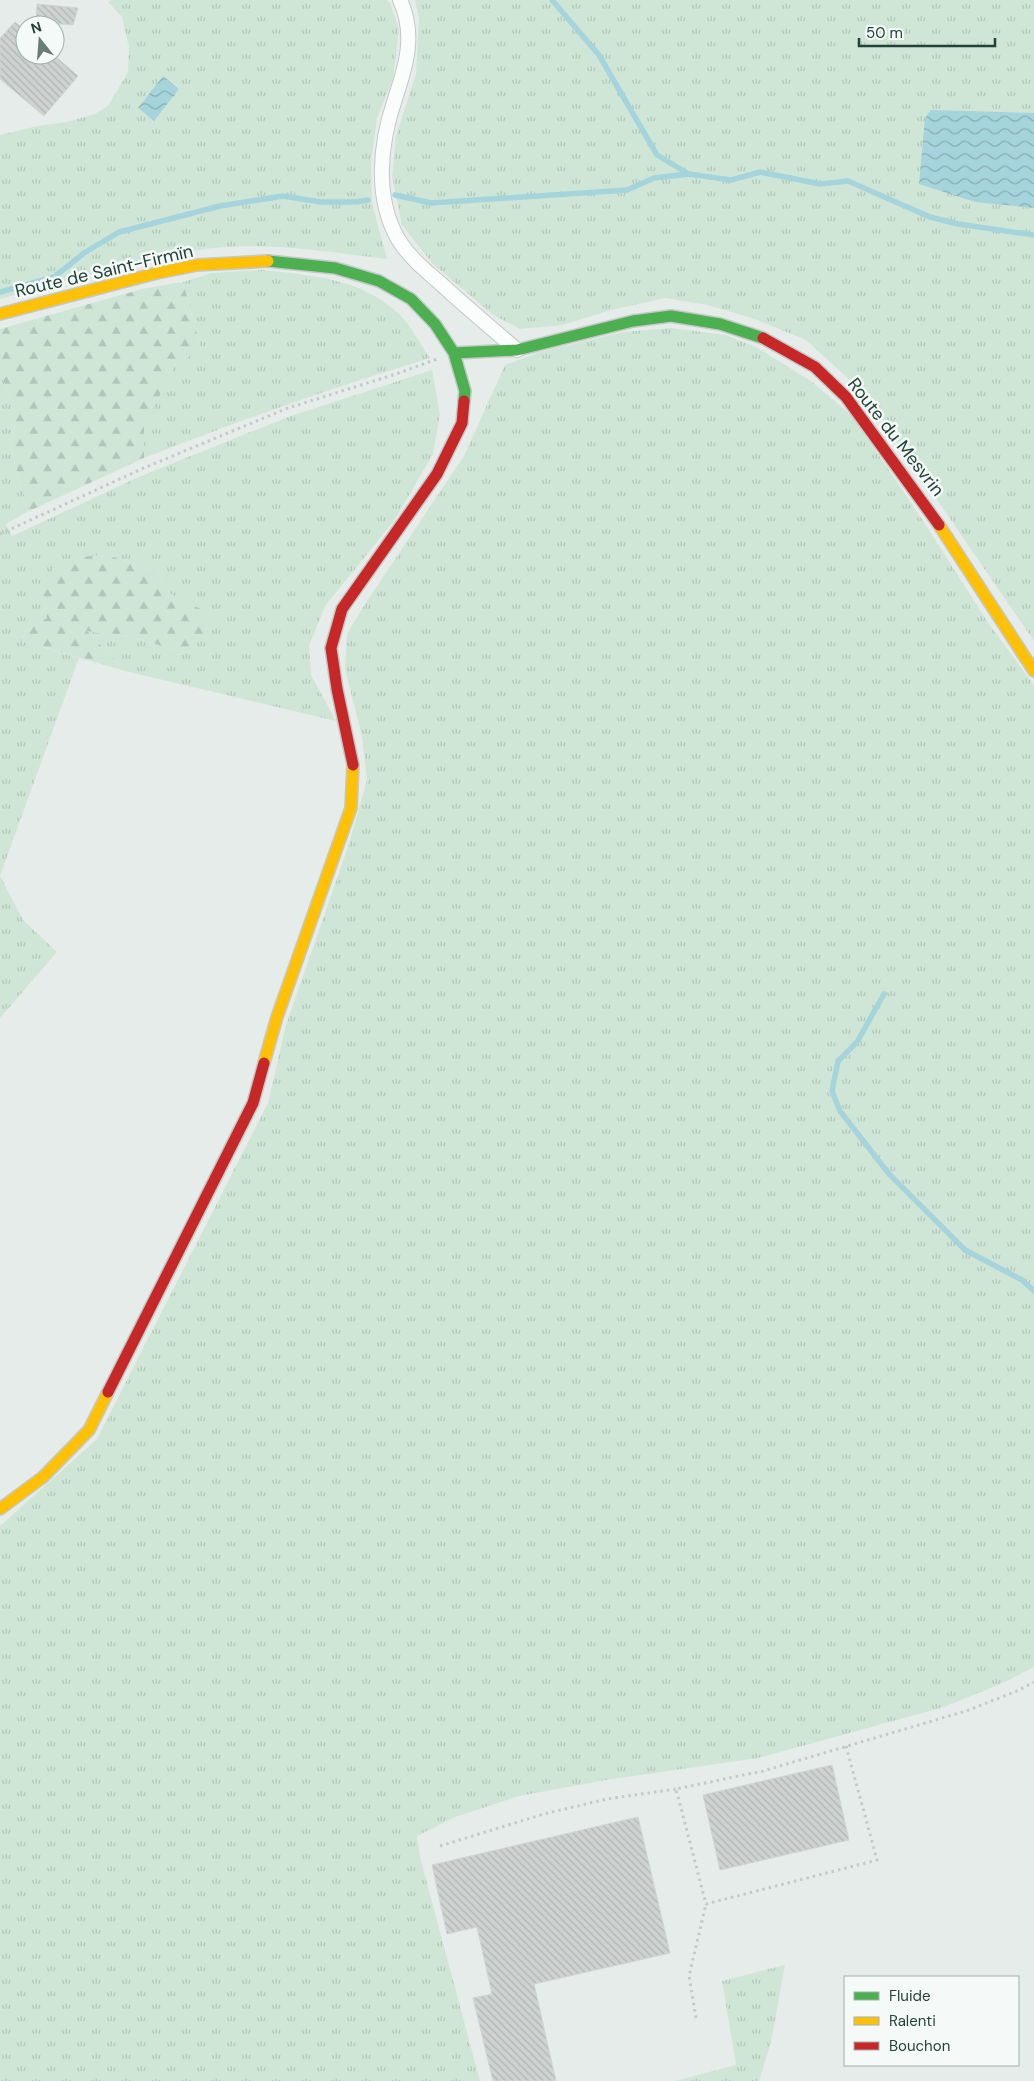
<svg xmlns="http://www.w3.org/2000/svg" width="1034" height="2081" viewBox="0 0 1034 2081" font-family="'DM Sans',sans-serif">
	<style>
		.grass { fill: url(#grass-tufts) }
		.forest { fill: url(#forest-firs) }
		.water { fill: url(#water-waves) }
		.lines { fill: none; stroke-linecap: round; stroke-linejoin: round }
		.stream { stroke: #a6d4dc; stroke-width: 5.5 }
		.building { fill: url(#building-back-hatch); stroke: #cfd5d2 }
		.street-casing { stroke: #c3c9c6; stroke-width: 16 }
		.fast-casing { stroke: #c2cac7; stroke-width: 14 }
		.slow-casing { stroke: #c2cac7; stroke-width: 14 }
		.jam-casing { stroke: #c2cac7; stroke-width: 14 }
		.path { stroke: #c2cbc9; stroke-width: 3; stroke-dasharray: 2.5 4; stroke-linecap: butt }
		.street { stroke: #fbfcfc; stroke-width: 14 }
		.fast { stroke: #4caf50; stroke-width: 11 }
		.slow { stroke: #ffc107; stroke-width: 11 }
		.jam { stroke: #c62828; stroke-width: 11 }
		.labels { text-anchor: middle; stroke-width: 5; stroke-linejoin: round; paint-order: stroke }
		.street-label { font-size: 18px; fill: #224239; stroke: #f5faf8 }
	</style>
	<defs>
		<pattern id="grass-tufts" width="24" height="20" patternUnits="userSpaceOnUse" patternTransform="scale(1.25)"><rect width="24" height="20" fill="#cfe6d6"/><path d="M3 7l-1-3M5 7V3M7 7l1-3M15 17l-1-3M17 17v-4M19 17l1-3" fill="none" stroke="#b1c6b8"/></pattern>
		<pattern id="forest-firs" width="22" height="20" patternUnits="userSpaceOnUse" patternTransform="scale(1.25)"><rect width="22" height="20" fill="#cfe6d6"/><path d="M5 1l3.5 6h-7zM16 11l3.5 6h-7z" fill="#b1c6b8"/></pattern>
		<pattern id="water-waves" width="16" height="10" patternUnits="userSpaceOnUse" patternTransform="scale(1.25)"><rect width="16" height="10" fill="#a6d4dc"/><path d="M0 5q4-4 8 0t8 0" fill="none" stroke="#87aeb3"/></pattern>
		<pattern id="building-back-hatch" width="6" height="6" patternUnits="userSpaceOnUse" patternTransform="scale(1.25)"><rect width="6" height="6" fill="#ced3d1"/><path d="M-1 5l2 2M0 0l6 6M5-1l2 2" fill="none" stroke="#b1b6b4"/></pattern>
	</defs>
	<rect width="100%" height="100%" fill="#e6ece9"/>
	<!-- grass -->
	<path class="grass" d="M112,0h275l3,3 9,26 -6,50 -16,39 -6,44 1,41 15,56c-58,-7 -116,-17 -174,-11 -72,9 -143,32 -213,51v-164l37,-9 30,-4 28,-8 13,-8 20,-34 1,-25 -7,-30 -14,-15z
		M415,0h619v641l-171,-249 -57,-52 -51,-21 -48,-14 -41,-7 -55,12 -48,15 -43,4 -28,-15 -60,-51 -30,-38 -10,-49 4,-40 20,-62 3,-56z
		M262,270c48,5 99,8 137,44 12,12 21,30 31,44 -96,29 -192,63 -286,100l-1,-31 32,-62 26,-16 -18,-67 29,-9z
		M671,328l55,7 30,12 55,34 41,35 66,97 71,111 45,61v982l-29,15 -61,25 -186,51 -152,22 -87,16 -64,21 -38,19 3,21 60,224h-480v-555l97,-87 171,-336 18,-78 62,-178 19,-67 -5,-44 -17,-67 2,-35 18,-30 99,-148 41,-91 35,-13 83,-20z
		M432,370l8,44 -7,40 -39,67 -69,85 -16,40 2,29 25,46 -211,-50 -38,-40 44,6 52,15 22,-41 -35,-17 -13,-22 -49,-17 -34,2 -27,61 -13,7 -15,15 60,18 -79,218 23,44 34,32 -57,66v-646l17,42 -6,33 16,65 -21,12 6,12 129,-60 147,-59z
		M785,1965l-14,77 -12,39h-84l61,-16 -14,-84z"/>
	<!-- forest -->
	<path class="forest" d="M183,282l18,67 -26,16 -31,62v31l-117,54 -16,-65 6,-33 -17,-42v-43l142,-40z
		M108,555l49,17 13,22 35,17 2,23 -24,18 -52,-15 -44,-6 38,40 -106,-31 15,-15 13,-7 -7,-42 34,-19z"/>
	<!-- water -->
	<path class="water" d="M163,76l16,13 -25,32 -16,-13z
		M931,110l103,3v95l-59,-6 -56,-18 6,-66z"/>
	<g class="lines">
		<!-- stream -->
		<path class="stream" d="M552,0l47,55 58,100 32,19
			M395,195l36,8 196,-13 27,-12 35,-4 42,6 29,-8 60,12 28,-3 82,36 28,7 76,11
			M0,292l54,-15 30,-24 35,-21 101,-26 63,-10 38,6h35l12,-2
			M884,994l-27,48 -19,19 -6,30 8,20 49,63 76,76 57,30 12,11"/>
	</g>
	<!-- building -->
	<path class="building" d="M37,4l41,4 -5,17 -37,-3z
		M15,22l10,8v25h29l24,21 -34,40 -44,-37v-41z
		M832,1765l17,75 -129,30 -17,-75z
		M638,1817l32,136 -136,31 22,97h-63l-20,-83 19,-4 -15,-67 -30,7 -15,-69z"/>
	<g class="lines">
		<!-- street casing -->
		<g class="street-casing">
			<path id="street" d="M400,0c16,34 6,66 -5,99 -15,44 -21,98 3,140 11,18 27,31 42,44 25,23 51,45 77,67"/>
		</g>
		<!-- fast casing -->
		<g class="fast-casing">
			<path id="fast" d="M268,261l67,7 44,13 32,18 24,25 19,29 11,38 -1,10
				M454,353l63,-3 116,-29 38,-5 49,8 43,14"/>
		</g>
		<!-- slow casing -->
		<g class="slow-casing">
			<path id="slow" d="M0,314l157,-41 40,-8 71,-4
				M939,525l95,146
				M264,1063l13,-46 74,-209 2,-43
				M0,1509l43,-32 46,-47 19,-38"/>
		</g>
		<!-- jam casing -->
		<g class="jam-casing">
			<path id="jam" d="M763,338l52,29 31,30 93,128
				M353,765l-16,-76 -6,-41 11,-39 95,-135 25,-51 2,-22
				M108,1392l145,-289 11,-40"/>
		</g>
		<!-- path -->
		<path class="path" d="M0,534l146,-67 142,-59 108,-34 41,-15
			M846,1746l31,114 -171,44 -30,-115 87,-18 203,-60 51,-20 17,-9
			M440,1846l104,-32 63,-15 69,-10
			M696,2018l-7,-42 17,-72"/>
		<!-- street -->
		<use href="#street" class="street"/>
		<!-- fast -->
		<use href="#fast" class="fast"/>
		<!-- slow -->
		<use href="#slow" class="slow"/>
		<!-- jam -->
		<use href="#jam" class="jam"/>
	</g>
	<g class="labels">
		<!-- street labels -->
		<g class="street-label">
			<text transform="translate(104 271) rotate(-13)" y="6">Route de Saint-Firmïn</text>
			<text transform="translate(896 437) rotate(52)" y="6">Route du Mesvrin</text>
		</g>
	</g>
	<!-- legend -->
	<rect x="844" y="1976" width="175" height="90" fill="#f5faf8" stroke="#a1b0ac"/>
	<rect x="854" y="1992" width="25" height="8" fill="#4caf50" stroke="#a1b0ac"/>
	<text x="889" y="2001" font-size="15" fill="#224239">Fluide</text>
	<rect x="854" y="2017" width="25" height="8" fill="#ffc107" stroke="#a1b0ac"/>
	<text x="889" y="2026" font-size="15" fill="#224239">Ralenti</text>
	<rect x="854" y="2042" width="25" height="8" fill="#c62828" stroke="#a1b0ac"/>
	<text x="889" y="2051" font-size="15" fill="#224239">Bouchon</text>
	<!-- north arrow -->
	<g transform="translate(40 40) rotate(343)"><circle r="24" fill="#f5faf8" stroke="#a1b0ac"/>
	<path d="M0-4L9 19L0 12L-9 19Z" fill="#677e77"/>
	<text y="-8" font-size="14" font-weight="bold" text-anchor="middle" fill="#224239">N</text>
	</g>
	<!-- scale -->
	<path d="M859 38v8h136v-8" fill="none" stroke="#224239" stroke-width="2.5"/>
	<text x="866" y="38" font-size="15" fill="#224239" stroke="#f5faf8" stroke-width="4" paint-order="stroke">50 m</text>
</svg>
